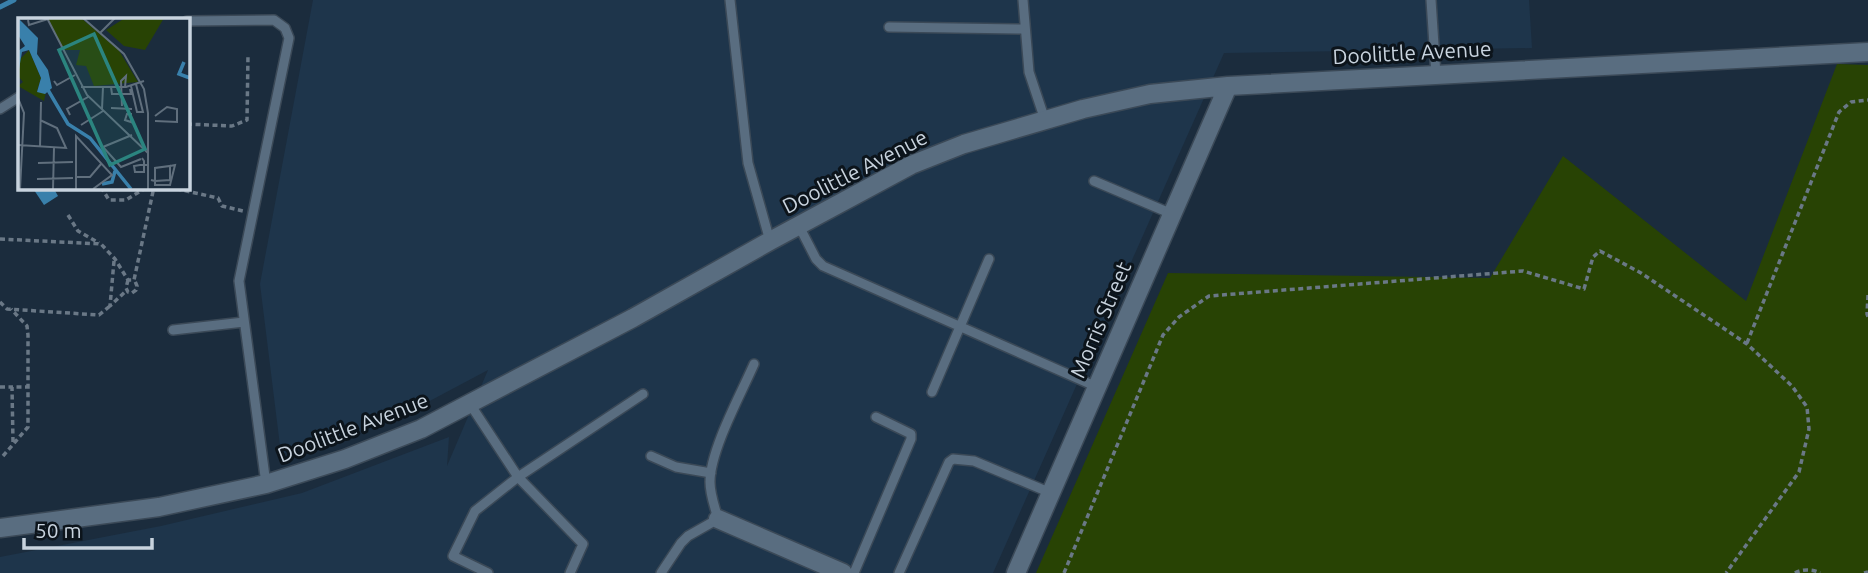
<svg xmlns="http://www.w3.org/2000/svg" width="1868" height="573" viewBox="0 0 1868 573" font-family="Ubuntu,sans-serif">
	<style>
		.built { fill: #1e354b }
		.green { fill: #284304 }
		.water { fill: #3980ab }
		.lines { fill: none; stroke-linecap: round; stroke-linejoin: round }
		.stream { stroke: #3980ab; stroke-width: 5 }
		.lane-casing { stroke: #3b4957; stroke-width: 12 }
		.street-casing { stroke: #3b4957; stroke-width: 21 }
		.path { stroke: #6a7886; stroke-width: 3.5; stroke-dasharray: 5 3.5; stroke-linecap: butt }
		.lane { stroke: #596d80; stroke-width: 9 }
		.street { stroke: #596d80; stroke-width: 18 }
		.labels { text-anchor: middle; stroke-width: 6; stroke-linejoin: round; paint-order: stroke }
		.street-label { font-size: 21px; fill: #c8d3de; stroke: #0c141b }
		.inset-river { fill: none; stroke: #3980ab; stroke-width: 3.5 }
		.inset-road { fill: none; stroke: #606f7d; stroke-width: 2 }
		.view { fill: #2b847f; fill-opacity: 0.15; stroke: #2b847f; stroke-width: 3.5 }
		.inset-edge { fill: none; stroke: #c8d3de; stroke-width: 3.5 }
	</style>
	<rect width="100%" height="100%" fill="#1b2c3d"/>
	<!-- built -->
	<path class="built" d="M313,0h1216l3,48 -308,5 -231,520h-993v-16l161,-31 141,-33 147,-56 -2,29 41,-96 -96,51 -111,33 -21,-170z"/>
	<!-- green -->
	<path class="green" d="M1837,64l31,1v508h-832l132,-300 322,5 73,-122 183,145z"/>
	<!-- water -->
	<path class="water" d="M32,187h21l5,9 -14,9z"/>
	<g class="lines">
		<!-- stream -->
		<path class="stream" d="M0,7l14,-7"/>
		<!-- lane casing -->
		<g class="lane-casing">
			<path id="lane" d="M730,0l18,163 22,78
				M1023,0l6,72 16,48
				M1431,0l5,75
				M187,21l87,-1 11,8 4,10 -50,243 27,203
				M889,27l135,2
				M0,109l19,-12
				M1094,181l78,33
				M799,226l17,33 7,7 274,121
				M173,330l71,-8
				M932,392l57,-133
				M470,404l48,73 125,-83
				M651,456l25,11 35,6
				M488,573l-35,-17 22,-45 43,-34 65,67 -13,29
				M661,573l20,-30 7,-7 30,-17c-3,-12 -8,-24 -8,-37 0,-32 31,-88 44,-118
				M854,573l57,-134v-5l-35,-17
				M899,573l50,-111 4,-3 21,2 77,32"/>
		</g>
		<!-- street casing -->
		<g class="street-casing">
			<path id="street" d="M718,519l125,54
				M0,528l159,-21 107,-23 79,-25 76,-30 212,-111 137,-77 141,-76 53,-21 119,-35 67,-15 78,-8 640,-34
				M1016,573l212,-487"/>
		</g>
		<!-- path -->
		<path class="path" d="M187,124l45,2 15,-6 1,-65
			M101,187l8,13h17l21,-13
			M168,187l50,11 4,8 21,5
			M68,215l10,16 21,12
			M0,239l101,5 14,15 13,21h6l20,-93
			M114,261l-4,45 17,-16
			M128,280l-2,8 2,4 4,1 4,-3 1,-4 -2,-5
			M1868,295l-1,19 1,3
			M0,302l7,7 92,6 11,-9
			M1747,343l92,-231 12,-10 17,-2
			M0,387h12
			M13,442l-1,-55h16
			M3,456l25,-29v-92l-1,-9 -16,-17
			M1064,573l99,-238 16,-18 30,-21 314,-25 61,18 9,-32 7,-6 41,22 106,71 45,42 15,21 2,22 -10,43 -73,101
			M1795,573c6,-4 19,-4 25,0
			M1864,573l4,-1"/>
		<!-- lane -->
		<use href="#lane" class="lane"/>
		<!-- street -->
		<use href="#street" class="street"/>
	</g>
	<g class="labels">
		<!-- street labels -->
		<g class="street-label">
			<text transform="translate(1412 53) rotate(-3)" y="7">Doolittle Avenue</text>
			<text transform="translate(855 172) rotate(-27)" y="7">Doolittle Avenue</text>
			<text transform="translate(1101 320) rotate(-67)" y="7">Morris Street</text>
			<text transform="translate(353 428) rotate(-21)" y="7">Doolittle Avenue</text>
		</g>
	</g>
	<!-- overview -->
	<g transform="translate(18 18)">
		<rect width="172" height="172" fill="#1b2c3d"/>
		<path d="M30,0h33l37,31 20,33 -44,4 -8,-20 -10,-1 4,-15h-17zM107,0h39l-19,32 -21,-4 -18,-16zM11,32l12,28 -4,13 9,1 -2,9 -26,-15 5,-4 -5,-6 2,-17z" fill="#284304"/>
		<path d="M0,0l20,20 -1,16 11,16 4,18 -7,6 -8,-2 4,-14 -12,-28 -7,2 -4,23v-24l7,-5 -7,-11z" fill="#3980ab"/>
		<path class="inset-river" d="M166,44l-5,12 11,4M30,72l20,34 22,14 41,51M84,166l10,-2 3,-11"/>
		<path class="inset-road" d="M29,0l40,77 61,58M65,0l41,36 20,35 4,24v76M10,2l1,5 19,-6M82,15l15,-15M36,63l3,4 18,-10M113,68l6,26h6l-7,-28M63,69h45l18,-6M93,69l1,7h19l-1,-5M0,80l6,15 -4,76M104,88l-1,-25 5,-5 -1,11M93,90l21,1M84,91l1,-22M109,96h4v8l-6,-2zM52,97l-3,-6 21,-12M137,103l22,1v-13l-10,-2 -12,9M63,107l22,-14M114,117l-29,12 18,20 20,-8M0,127l48,3 -9,-20 -17,-8M22,129l1,-45M124,140l2,3v11h-9l-1,-6 6,-1h8M20,145l35,-1M58,159h14l11,-13M19,161l36,-1M133,162l4,1 15,-1v-14l-15,2v17h15l5,-20 -5,1M35,171l1,-41M58,171v-53l36,39 -19,14"/>
		<path class="view" d="M76,16l51,115 -35,16 -51,-115z"/>
		<rect width="172" height="172" class="inset-edge"/>
	</g>
	<!-- scale -->
	<path d="M24 538v10h128v-10" fill="none" stroke="#c8d3de" stroke-width="3.5"/>
	<text x="35" y="538" font-size="21" fill="#c8d3de" stroke="#0c141b" stroke-width="5" paint-order="stroke">50 m</text>
</svg>
